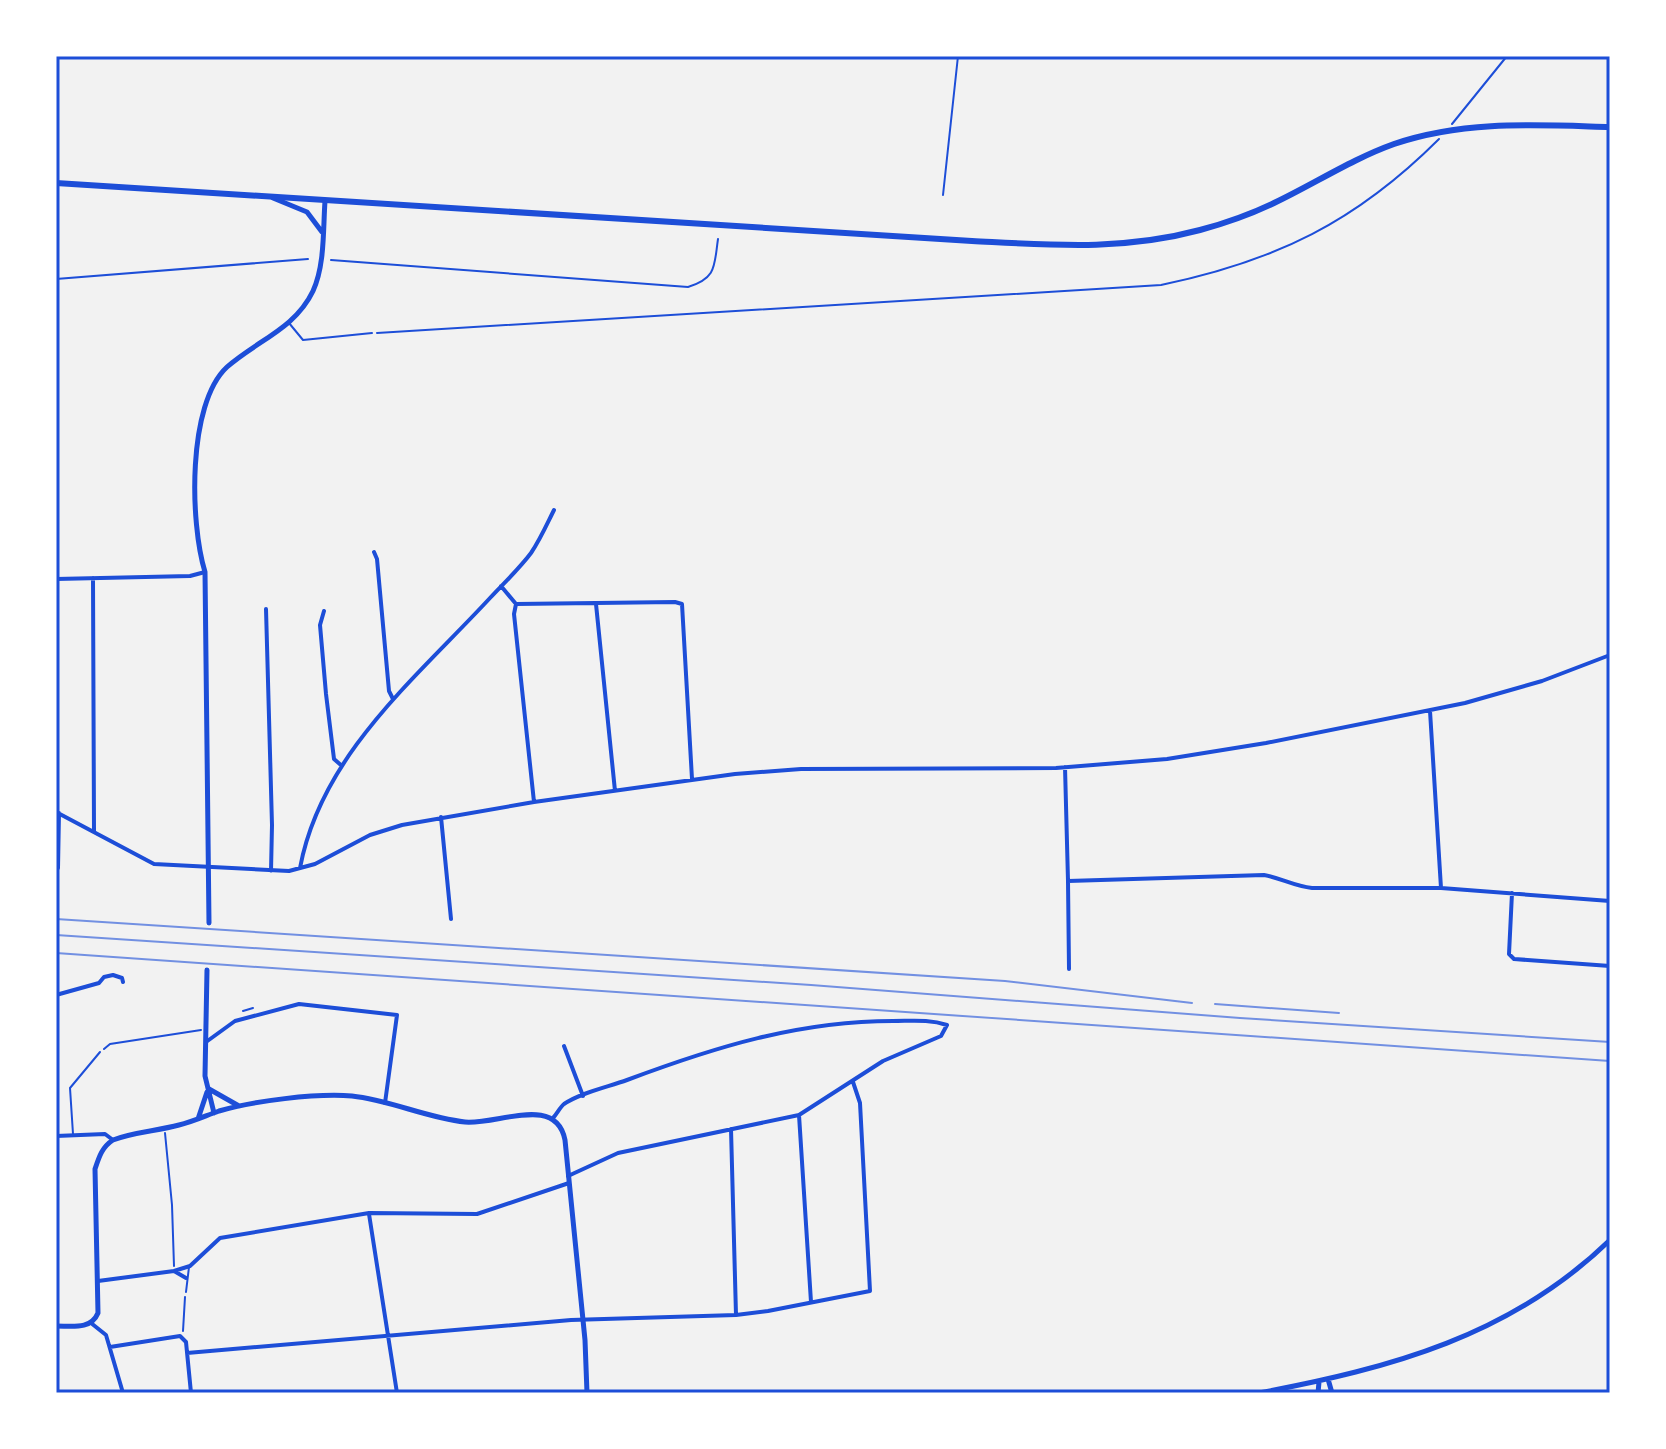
<svg xmlns="http://www.w3.org/2000/svg" width="1666" height="1449" viewBox="0 0 1666 1449" font-family="Cabin,sans-serif">
	<style>
		.lines { fill: none; stroke-linecap: round; stroke-linejoin: round }
		.path { stroke: #1d4ed8; stroke-width: 2 }
		.service { stroke: #1d4ed8; stroke-width: 2 }
		.minor { stroke: #1d4ed8; stroke-width: 4 }
		.tertiary { stroke: #1d4ed8; stroke-width: 5 }
		.secondary { stroke: #1d4ed8; stroke-width: 6 }
		.rail { stroke: #7290e2; stroke-width: 2 }
		.neatline { fill: none; stroke: #1d4ed8; stroke-width: 3 }
	</style>
	<rect width="100%" height="100%" fill="#f2f2f2"/>
	<g class="lines">
		<!-- path -->
		<path class="path" d="M1452,124l55,-68
			M377,333l784,-48c115,-24 195,-63 278,-146
			M243,1011l10,-3
			M104,1049l6,-5 91,-14
			M165,1133l7,72 2,61
			M183,1331l2,-34"/>
		<!-- service -->
		<path class="service" d="M943,195l15,-139
			M331,260l357,27c29,-9 26,-21 30,-48
			M56,279l252,-20
			M289,323l14,17 69,-7
			M73,1134l-3,-46 30,-36
			M186,1292l3,-25"/>
		<!-- minor -->
		<path class="minor" d="M374,552l3,7 12,132 4,8
			M93,578l1,253
			M56,579l134,-3 15,-4
			M501,586l15,18 -2,10 20,188
			M516,604l159,-2 7,2 10,175
			M596,604l19,187
			M266,609l6,216 -1,46
			M324,611l-4,14 6,69 8,65 8,7
			M1065,767l3,114 196,-6c17,3 30,11 48,13h129l-11,-177
			M56,812l98,52 135,7 26,-7 55,-29 32,-10 132,-23 201,-28 66,-5 255,-1 111,-9 99,-16 199,-40 77,-22 68,-26
			M441,817l10,102
			M56,868h2l1,-55
			M300,868c21,-113 116,-190 190,-270 14,-15 29,-29 41,-45 9,-13 16,-29 23,-43
			M1068,881l1,88
			M1441,888l169,13
			M1512,893l-3,61 5,5 96,7
			M56,995l43,-12 5,-6 9,-2 9,3 1,4
			M206,1042l29,-21 64,-17 98,11 -12,88
			M564,1046l19,50
			M799,1115l12,187
			M553,1118c4,-4 7,-11 11,-14 18,-12 44,-17 63,-24 88,-33 172,-59 266,-59 19,0 36,-2 54,4l-6,11 -58,25 -84,54 -181,38 -50,23
			M731,1129l5,186
			M56,1136l49,-2 8,6
			M369,1214l28,179
			M174,1271l12,7
			M98,1281l76,-10 16,-5 30,-28 149,-25 108,1 92,-31
			M91,1323l15,12 17,58
			M110,1347l70,-11 6,6 5,51
			M187,1353l384,-33 165,-5 32,-4 102,-20 -10,-188 -7,-21"/>
		<!-- tertiary -->
		<path class="tertiary" d="M273,198l34,14 15,20
			M209,923l-4,-351c-15,-49 -18,-168 22,-205 29,-26 68,-38 86,-76 12,-26 10,-62 12,-90
			M207,970l-2,106 9,37
			M209,1089l30,17
			M198,1119l9,-27
			M56,1326c16,0 35,4 42,-13l-3,-144c4,-12 7,-22 18,-29 20,-8 44,-9 66,-15 13,-3 26,-9 40,-14 34,-10 97,-18 133,-15 38,4 75,22 113,26 33,3 91,-28 100,18l20,200 2,53
			M1328,1379l4,14
			M1259,1393c132,-25 252,-57 351,-153
			M1318,1393l1,-11"/>
		<!-- secondary -->
		<path class="secondary" d="M56,183l916,58c80,4 150,10 228,-11 26,-7 51,-16 74,-27 40,-19 78,-44 120,-59 71,-24 143,-19 216,-17"/>
		<!-- rail -->
		<path class="rail" d="M56,919l949,62 187,22
			M56,935l755,50 429,33 370,24
			M56,953l1554,108
			M1215,1004l124,9"/>
	</g>
	<!-- border -->
	<rect width="1666" height="1449" fill="none" stroke="#ffffff" stroke-width="116"/>
	<rect x="58" y="58" width="1550" height="1333" class="neatline"/>
</svg>
